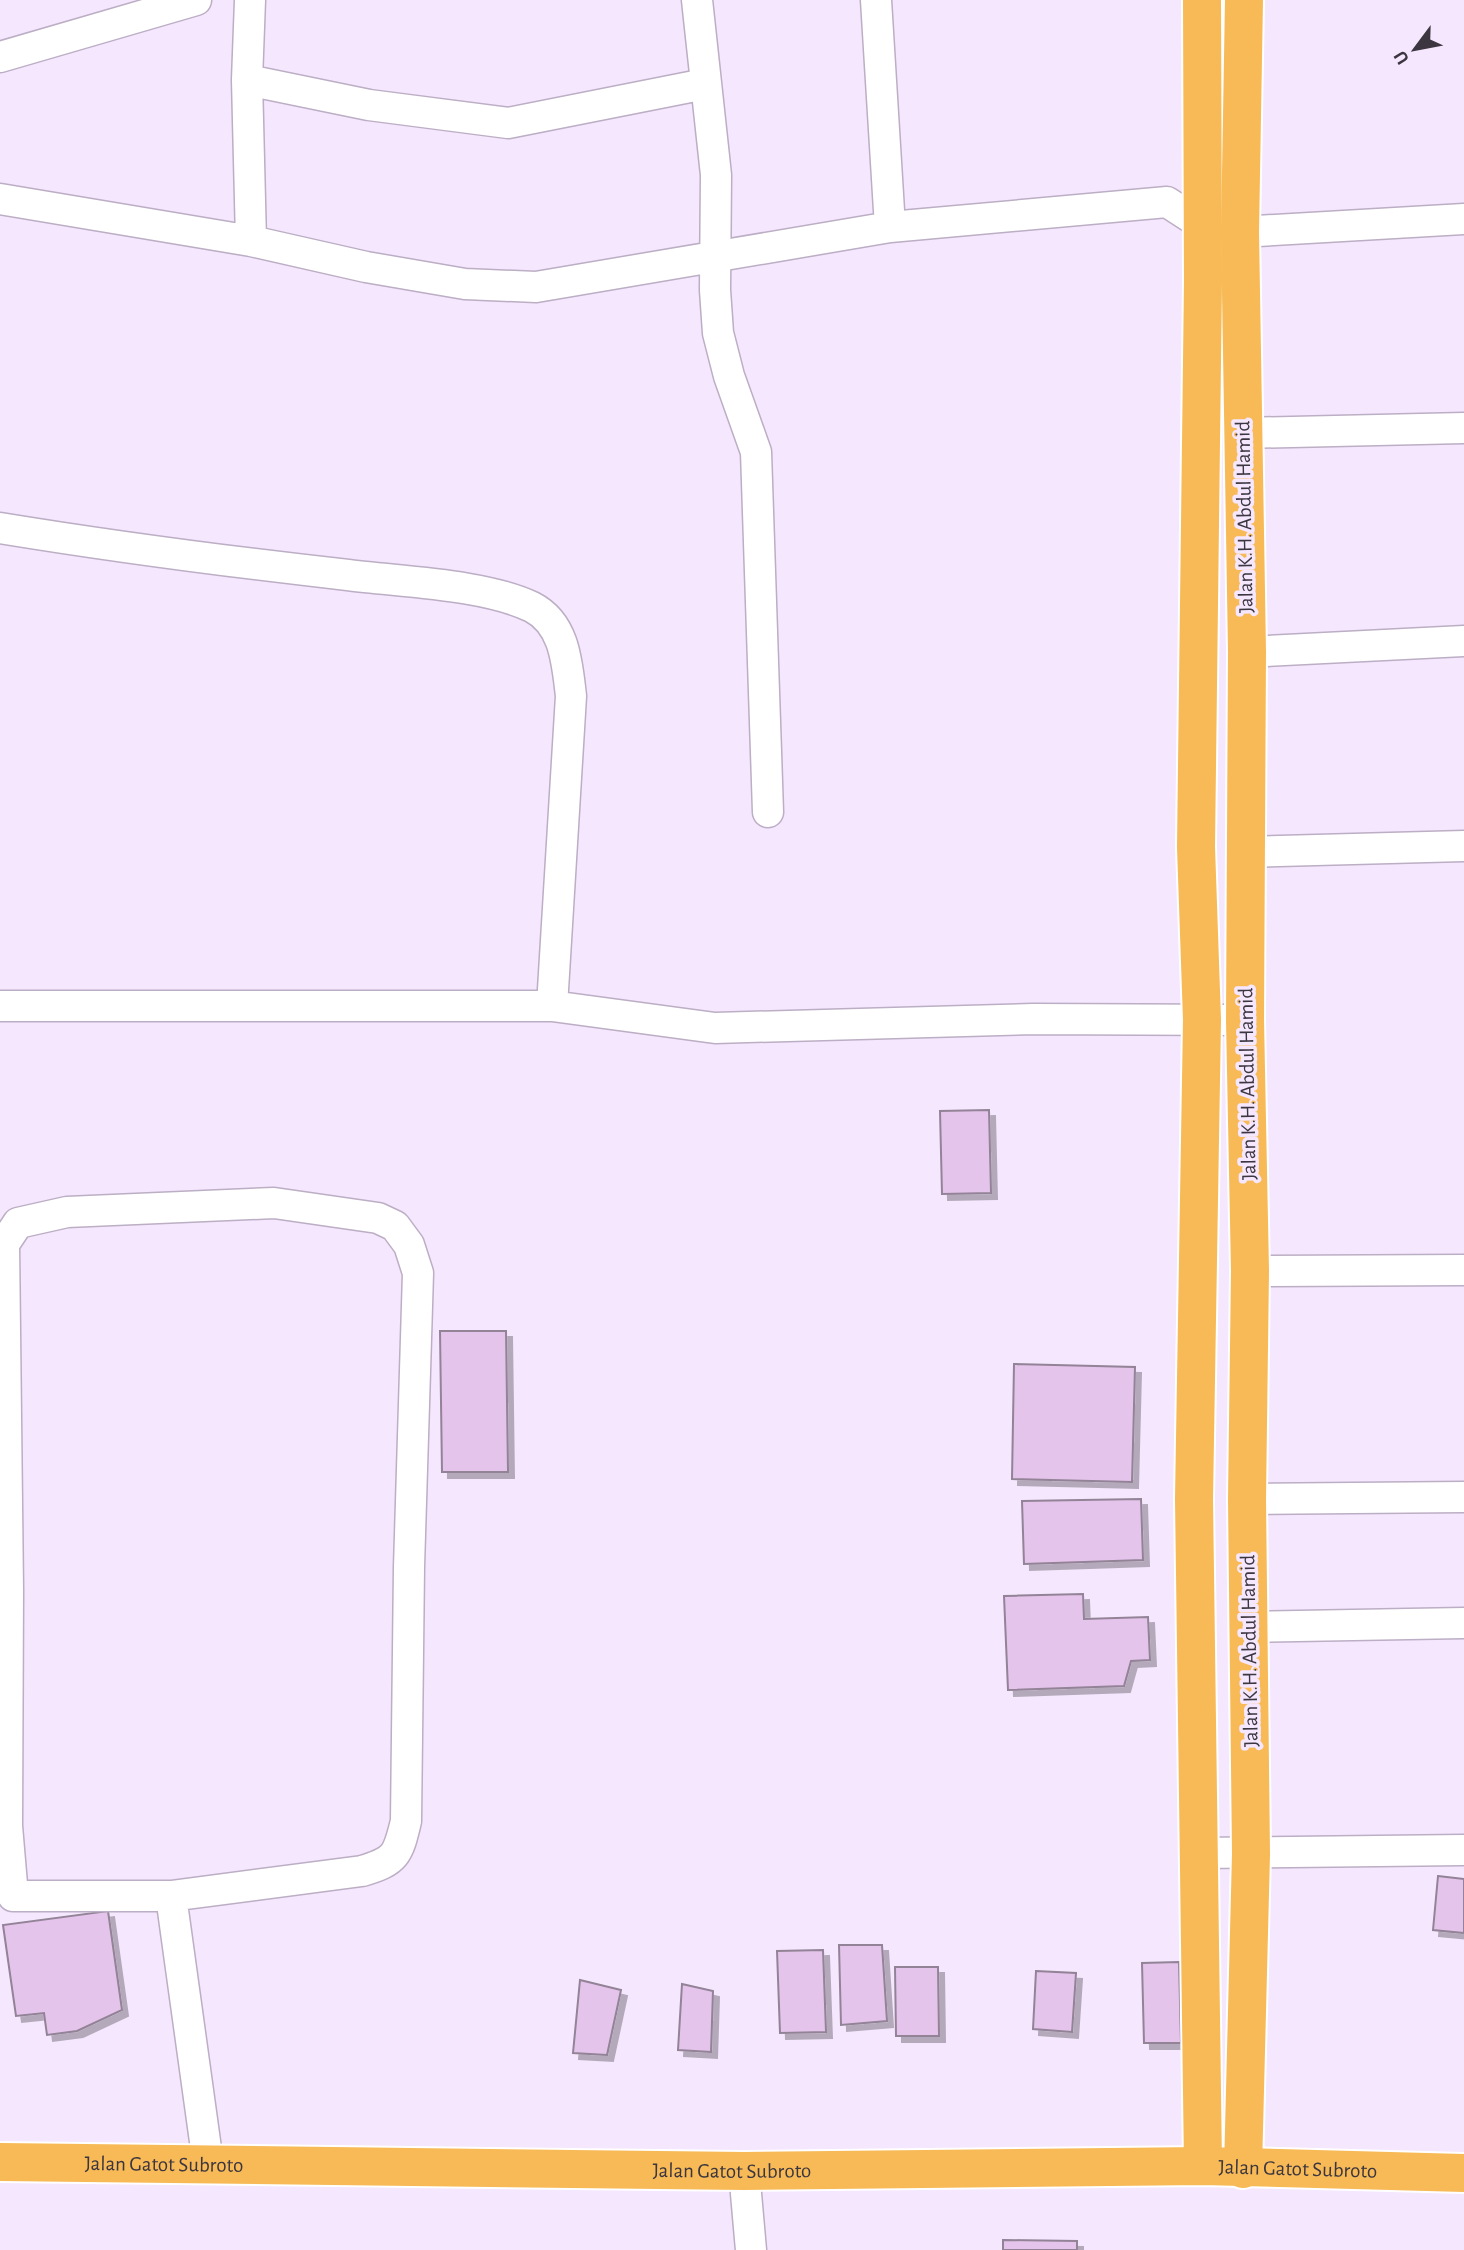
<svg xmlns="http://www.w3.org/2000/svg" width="1464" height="2250" viewBox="0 0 1464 2250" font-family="'Alegreya Sans',sans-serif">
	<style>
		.building { fill: #e5c4ec; stroke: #938397; stroke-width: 2; filter: url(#shadow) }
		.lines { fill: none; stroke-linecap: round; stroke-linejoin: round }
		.street-casing { stroke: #bcaec4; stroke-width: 33 }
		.highway-casing { stroke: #fff; stroke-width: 42 }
		.street { stroke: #fff; stroke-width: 30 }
		.highway { stroke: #f8ba57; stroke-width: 38 }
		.labels { text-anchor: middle; stroke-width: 7; stroke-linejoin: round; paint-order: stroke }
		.street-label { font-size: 21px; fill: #3b363f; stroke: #f5e7fe }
	</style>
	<defs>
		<filter id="shadow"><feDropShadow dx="6" dy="6" stdDeviation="0" flood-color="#0004"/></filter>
	</defs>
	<rect width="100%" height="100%" fill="#f5e7fe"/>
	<!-- building -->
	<path class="building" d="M989,1110l2,83 -49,1 -2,-83z
		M440,1331h66l2,141h-66z
		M1014,1364l121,3 -3,115 -120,-3z
		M1141,1499l2,61 -119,4 -2,-63z
		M1083,1594l1,25 64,-2 2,43 -19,1 -7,25 -116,4 -4,-94z
		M1438,1876l26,3v54l-31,-3z
		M108,1911l14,99 -45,21 -30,4 -3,-22 -28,3 -13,-91z
		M839,1945h43l5,76 -46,4z
		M823,1950l3,82 -46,1 -3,-82z
		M1179,1962l2,81h-37l-2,-80z
		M895,1967h43l1,69h-43z
		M1036,1971l40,2 -4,59 -39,-3z
		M580,1980l41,10 -14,65 -34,-2z
		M682,1984l31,7 -2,61 -33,-2z
		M1003,2240l74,1v9h-74z"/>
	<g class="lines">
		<!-- street casing -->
		<g class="street-casing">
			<path id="street" d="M250,0l-3,80 4,161
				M697,0l19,175 -1,115 3,43 11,43 27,76 12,360
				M876,0l14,227
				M0,57l196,-57
				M247,80l122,25 139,18 197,-39
				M0,199l251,42 115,26 99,17 71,3 354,-60 277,-25 34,22 39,8 224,-13
				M1243,433l221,-5
				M0,528c116,19 232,34 348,47 54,7 136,9 184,32 33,17 35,56 39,89l-19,310
				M1247,652l217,-11
				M1245,852l219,-6
				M0,1006h552l163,22 318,-9 212,1
				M1250,1271l214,-1
				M1247,1499l217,-2
				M1248,1627l216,-4
				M1198,1853l266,-3
				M171,1896l191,-25c34,-10 36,-16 44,-50l3,-254 9,-294 -9,-28 -14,-19 -17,-8 -104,-15 -207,9 -49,11 -14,21 4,346 -1,236 6,70h158l37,267
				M744,2171l7,79"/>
		</g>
		<!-- highway casing -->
		<g class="highway-casing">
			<g id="highway">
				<path d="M1202,0l1,281 -7,566 6,173 -8,479 9,667"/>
				<path id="s1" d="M0,2162l744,9 459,-5 261,7"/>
				<path d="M1243,2169l8,-315 -4,-355 3,-228 -5,-251 2,-368 -7,-420 4,-232"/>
			</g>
		</g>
		<!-- street -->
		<use href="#street" class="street"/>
		<!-- highway -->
		<use href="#highway" class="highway"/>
	</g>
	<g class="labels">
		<!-- street labels -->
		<g class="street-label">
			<text transform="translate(1244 517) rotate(-91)" y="7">Jalan K.H. Abdul Hamid</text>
			<text transform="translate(1247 1084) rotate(-91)" y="7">Jalan K.H. Abdul Hamid</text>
			<text transform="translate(1249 1651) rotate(-91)" y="7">Jalan K.H. Abdul Hamid</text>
			<text dy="7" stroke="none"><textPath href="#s1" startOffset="164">Jalan Gatot Subroto</textPath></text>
			<text dy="7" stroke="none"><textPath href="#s1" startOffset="1298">Jalan Gatot Subroto</textPath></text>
			<text dy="7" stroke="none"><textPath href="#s1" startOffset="732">Jalan Gatot Subroto</textPath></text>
		</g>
	</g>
	<!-- north arrow -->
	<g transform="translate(1415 49) rotate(238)" stroke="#f5e7fe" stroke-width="5" paint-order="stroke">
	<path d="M0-5L12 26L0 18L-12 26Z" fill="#3b363f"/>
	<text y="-10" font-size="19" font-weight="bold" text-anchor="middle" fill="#3b363f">U</text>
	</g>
</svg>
